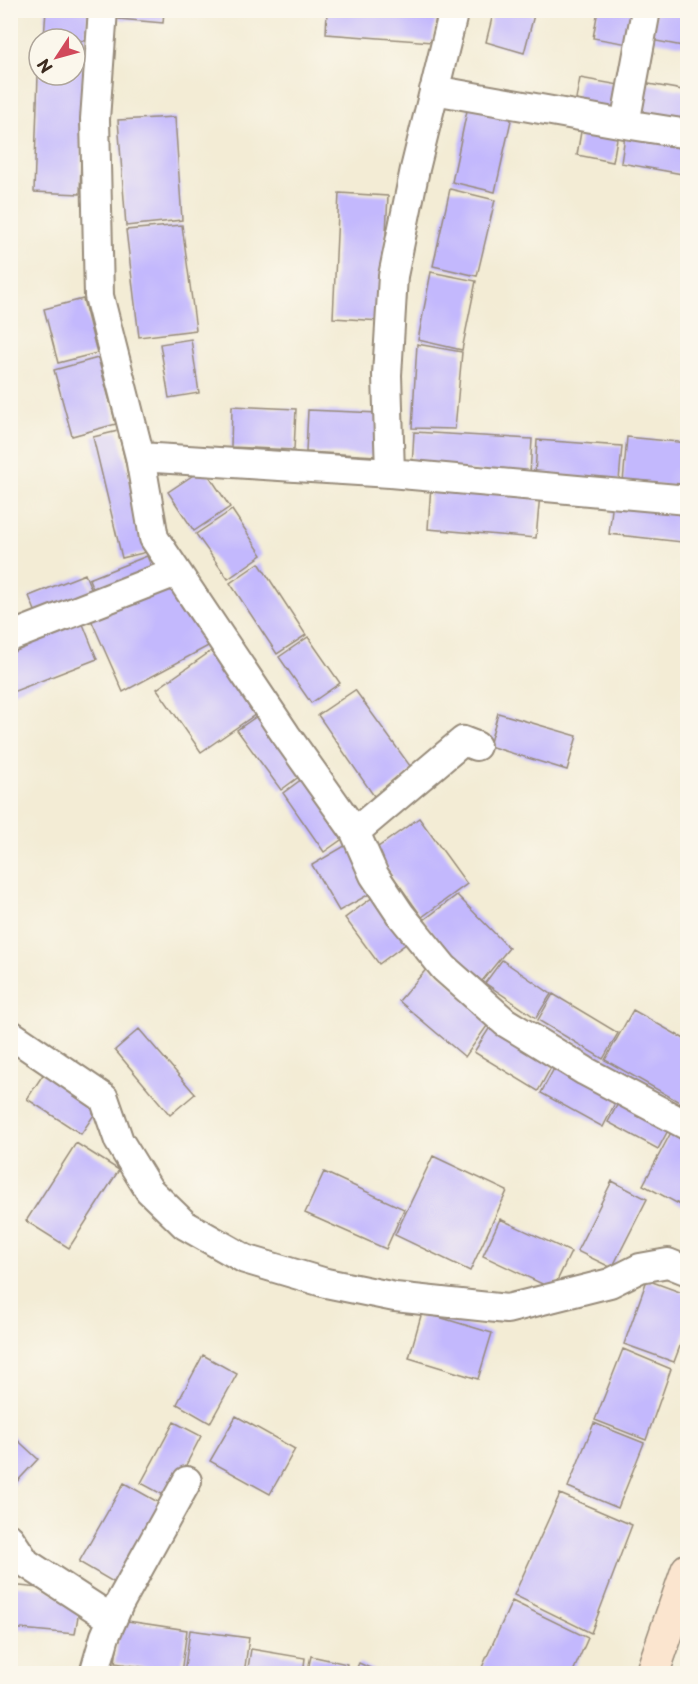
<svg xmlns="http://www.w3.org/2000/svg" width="698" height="1684" viewBox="0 0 698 1684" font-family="'Playpen Sans',sans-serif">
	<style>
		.building { fill: #c3b8fd }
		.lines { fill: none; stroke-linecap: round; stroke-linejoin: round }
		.minor-casing { stroke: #978b7a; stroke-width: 32 }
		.secondary-casing { stroke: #978b7a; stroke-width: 36 }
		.minor { stroke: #fff; stroke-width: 28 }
		.secondary { stroke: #fbe5cf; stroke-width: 33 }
	</style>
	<rect width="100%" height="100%" fill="#fbf7ec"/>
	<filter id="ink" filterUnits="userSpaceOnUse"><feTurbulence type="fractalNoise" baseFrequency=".0167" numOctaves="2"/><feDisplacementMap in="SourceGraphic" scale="12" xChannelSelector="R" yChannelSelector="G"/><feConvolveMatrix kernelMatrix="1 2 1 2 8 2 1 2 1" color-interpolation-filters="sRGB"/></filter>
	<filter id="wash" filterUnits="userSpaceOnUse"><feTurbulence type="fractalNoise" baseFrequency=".008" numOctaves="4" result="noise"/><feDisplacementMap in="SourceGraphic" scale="24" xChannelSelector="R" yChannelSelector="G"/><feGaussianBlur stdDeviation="1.35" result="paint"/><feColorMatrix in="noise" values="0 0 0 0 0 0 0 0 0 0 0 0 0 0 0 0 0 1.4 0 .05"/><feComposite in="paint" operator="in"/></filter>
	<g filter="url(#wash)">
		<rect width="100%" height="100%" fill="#f3ecd5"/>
		<g id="blocks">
			<!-- building -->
			<path class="building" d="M46,10h42l-2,31 -42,-3z
				M119,10h45l-1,13 -44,-4z
				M327,10h110l-5,32 -106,-8z
				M494,10h21l19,5 -10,38 -38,-11z
				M598,10h42l-6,35 -41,-7z
				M656,10h32v37l-37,-7z
				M75,56h9l-4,138 -46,-2 4,-117h37z
				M580,78l45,8 -5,31 -46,-8z
				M643,83l45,8v39l-52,-10z
				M468,106l44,10 -17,76 -43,-10z
				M175,117l7,103 -56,6 -8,-106z
				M583,120l36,7 -6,35 -36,-7z
				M626,129l62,10v36l-67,-12z
				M450,189l45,11 -18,76 -44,-10z
				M339,193l49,3 -7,125 -48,-3z
				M182,225l14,105 -57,7 -13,-107z
				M431,272l45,9 -14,69 -44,-10z
				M83,299l14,54 -39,10 -14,-54z
				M191,339l8,54 -30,5 -9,-54z
				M417,344l45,8 -7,77 -43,-1z
				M98,358l18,66 -44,12 -18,-66z
				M232,406l64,3 -2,41 -63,-3z
				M308,410l71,3 -2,43 -71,-4z
				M118,431l29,121 -25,6 -29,-121z
				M414,432l118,7 -2,36 -118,-8z
				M627,437l61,6v45l-65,-6z
				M537,440l85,6 -3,35 -84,-6z
				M204,468l26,39 -36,24 -26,-39z
				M431,485l109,9 -4,44 -108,-9z
				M613,501l73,7 -4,34 -73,-8z
				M232,510l30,45 -34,24 -32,-45z
				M147,556l7,17 -58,23 -7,-17z
				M259,563l47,72 -29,19 -47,-71z
				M85,574l9,22 -56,22 -9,-22z
				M172,582l40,62 -89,48 -34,-77z
				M81,619l16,40 -87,34v-47z
				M308,637l32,46 -29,20 -32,-46z
				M214,649l45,63 -58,40 -44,-63z
				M355,690l58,80 -37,29 -58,-84z
				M498,713l79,23 -10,34 -78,-24z
				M260,714l44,59 -23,17 -44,-60z
				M306,776l42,59 -24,17 -41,-59z
				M419,818l48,66 -45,33 -48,-67z
				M348,844l27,47 -36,20 -27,-46z
				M377,894l34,46 -32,24 -34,-46z
				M457,895l52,53 -27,33 -32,-26 -26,-35z
				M502,960l49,34 -15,24 -51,-35z
				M429,966l63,53 -27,38 -66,-56z
				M553,994l65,39 -15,26 -65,-39z
				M633,1010l55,31v66l-83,-47z
				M494,1021l61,39 -17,31 -64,-39z
				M139,1029l56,65 -25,21 -55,-65z
				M558,1061l61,34 -16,32 -62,-34z
				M46,1070l54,36 -19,28 -54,-35z
				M622,1096l50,27 -14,26 -50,-27z
				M675,1125l13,7v77l-45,-24z
				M76,1143l43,27 -50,78 -43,-27z
				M433,1156l74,35 -37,80 -75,-36z
				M324,1172l80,37 -18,40 -81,-36z
				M612,1181l35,18 -35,69 -35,-17z
				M500,1219l71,33 -18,37 -70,-33z
				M647,1280l41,15v30l-14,37 -50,-18z
				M422,1312l70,21 -14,46 -69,-21z
				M623,1349l48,20 -25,71 -51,-20z
				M203,1355l34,19 -27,49 -33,-19z
				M236,1416l59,33 -25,45 -60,-33z
				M174,1422l27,14 -32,62 -28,-15z
				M594,1423l50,20 -26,65 -50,-21z
				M10,1433l28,26 -28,30z
				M124,1483l41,23 -45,80 -41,-24z
				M560,1494l72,31 -41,108 -77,-38z
				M10,1585l39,4 30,21 -4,24 -65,-6z
				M512,1601l76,37 -16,36h-93z
				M121,1620l66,10 -6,43 -66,-10z
				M190,1630l59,8 -5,36h-60z
				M251,1649l54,9 -2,16h-56z
				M311,1656l36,8 -2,10h-38z
				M359,1663l24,11h-29z"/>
		</g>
	</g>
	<g filter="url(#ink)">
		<use href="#blocks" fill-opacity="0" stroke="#978b7a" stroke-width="1.5"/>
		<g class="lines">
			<!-- minor casing -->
			<g class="minor-casing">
				<path id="minor" d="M103,10l-8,109 4,177 41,161 14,81 132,197 69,97 19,43 26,39 44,54 61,54 80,49 103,55
					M434,90l191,34 21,-114
					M625,124l63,10
					M140,457l250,16 298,27
					M390,473l-3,-98 6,-99 22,-107 39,-159
					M10,637l166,-65
					M355,832l108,-91 13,5
					M10,1034l94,64 15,43 30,49 36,35 60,34 81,24 69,14 112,12 103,-26 30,-15 28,-5 20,8
					M10,1539l16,24 86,56
					M94,1674l11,-38 14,-32 68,-123"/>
			</g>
			<!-- secondary casing -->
			<g class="secondary-casing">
				<path id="secondary" d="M652,1674l36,-104"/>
			</g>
			<!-- minor -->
			<use href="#minor" class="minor"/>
			<!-- secondary -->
			<use href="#secondary" class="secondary"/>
		</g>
	</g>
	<!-- margin -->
	<rect width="698" height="1684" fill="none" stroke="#fbf7ec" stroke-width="36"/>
	<!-- north arrow -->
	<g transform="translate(57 57) rotate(234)"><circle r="28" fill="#fbf7ec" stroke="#aea59a" stroke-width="1.5"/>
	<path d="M0-4.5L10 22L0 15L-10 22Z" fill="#d1495b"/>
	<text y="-9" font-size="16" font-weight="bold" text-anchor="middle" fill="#3b2a1e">N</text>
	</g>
</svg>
